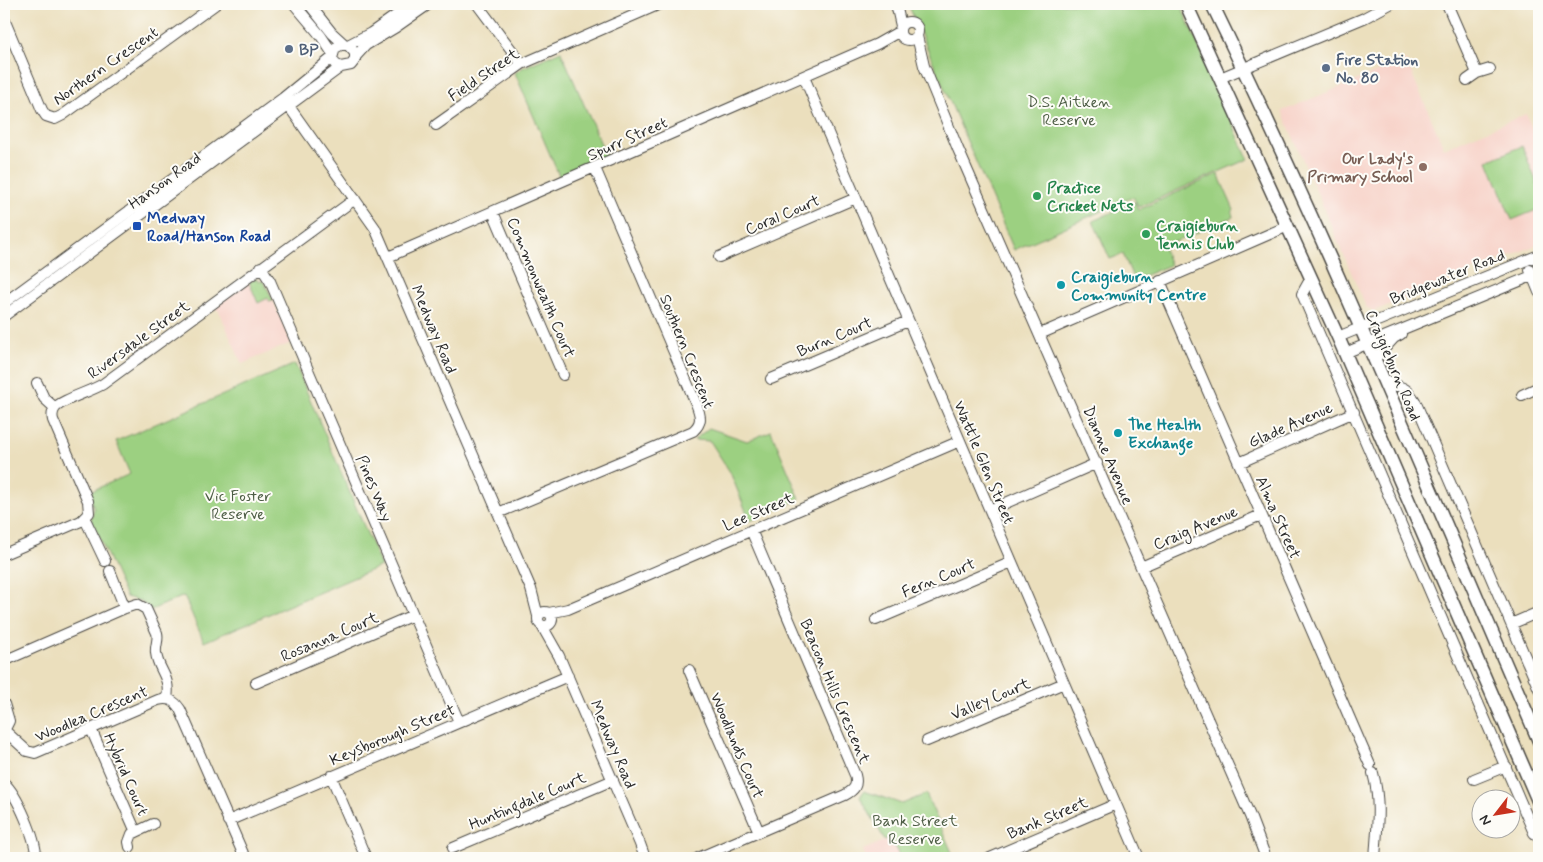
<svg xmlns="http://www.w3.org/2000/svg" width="1543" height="862" viewBox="0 0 1543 862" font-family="Mynerve,sans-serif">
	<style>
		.built { fill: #f7d1c7 }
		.green { fill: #9cd081; stroke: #647e56 }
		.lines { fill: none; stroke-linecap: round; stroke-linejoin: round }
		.minor-casing { stroke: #484641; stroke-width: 12 }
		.major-casing { stroke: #484641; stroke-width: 15 }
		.minor { stroke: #fff; stroke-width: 10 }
		.major { stroke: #fff; stroke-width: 12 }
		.service-dot { fill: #5c6f8a; stroke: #fdfcf7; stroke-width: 2 }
		.education-dot { fill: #8d6e63; stroke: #fdfcf7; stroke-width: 2 }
		.leisure-dot { fill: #2e9e5b; stroke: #fdfcf7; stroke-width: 2 }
		.transit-dot { fill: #1a4fb4; stroke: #fdfcf7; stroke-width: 2 }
		.culture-dot { fill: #0f9aa8; stroke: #fdfcf7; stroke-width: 2 }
		.labels { text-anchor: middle; stroke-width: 4; stroke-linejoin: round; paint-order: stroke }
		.service-label { font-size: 16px; font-weight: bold; fill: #4e5e75; stroke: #fdfcf7; text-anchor: start }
		.street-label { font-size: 16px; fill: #2b2b2b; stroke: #fdfcf7 }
		.park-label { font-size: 16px; fill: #4d5d45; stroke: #fdfcf7 }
		.education-label { font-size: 16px; font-weight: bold; fill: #785e54; stroke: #fdfcf7; text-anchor: end }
		.leisure-label { font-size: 16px; font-weight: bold; fill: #27864d; stroke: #fdfcf7; text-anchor: start }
		.transit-label { font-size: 16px; font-weight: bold; fill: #164399; stroke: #fdfcf7; text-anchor: start }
		.culture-label { font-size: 16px; font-weight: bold; fill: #0d838f; stroke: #fdfcf7; text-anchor: start }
	</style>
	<rect width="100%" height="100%" fill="#fdfcf7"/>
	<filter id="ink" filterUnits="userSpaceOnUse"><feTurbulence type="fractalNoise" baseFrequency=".02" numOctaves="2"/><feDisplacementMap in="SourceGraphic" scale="10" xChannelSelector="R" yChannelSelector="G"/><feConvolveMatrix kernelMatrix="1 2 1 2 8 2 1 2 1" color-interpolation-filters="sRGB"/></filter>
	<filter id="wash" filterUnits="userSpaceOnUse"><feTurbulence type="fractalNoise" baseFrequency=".0096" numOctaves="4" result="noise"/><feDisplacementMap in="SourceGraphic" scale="20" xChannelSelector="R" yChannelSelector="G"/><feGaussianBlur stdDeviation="1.12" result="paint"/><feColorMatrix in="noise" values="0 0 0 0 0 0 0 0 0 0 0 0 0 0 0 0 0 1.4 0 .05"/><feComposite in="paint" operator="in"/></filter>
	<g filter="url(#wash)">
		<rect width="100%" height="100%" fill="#ebdfbd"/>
		<!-- built -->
		<path class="built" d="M1406,60l38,88 82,-34 13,32v98l-165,67 -8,-4 -84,-196z
			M256,279l5,1 6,6 24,57 -49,21 -23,-53 -5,-3 36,-27z
			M891,838l9,20h-34l-3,-8z"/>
		<!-- green -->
		<path class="green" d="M908,4h272l68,155 -109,48 -6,-10 -119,53z
			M561,51l46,107 -47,20 -45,-105 7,-5z
			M1522,146l17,42v21l-27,11 -24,-59z
			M1218,174l16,36 -2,2 1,5 -70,30 7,18 -36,15 -11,-26 -13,5 -17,-38 42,-19 3,8z
			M256,279l8,3 9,18 -4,1 -1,-3 -10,5 -9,-21z
			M295,364l86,202 -177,76 -20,-46 -33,14 -10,-9 -15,-4 -35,-78 3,-10 -5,-17 41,-18 -14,-33z
			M709,428l38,13 24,-10 29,68 -50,22 -20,-49 -20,-31 -16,-1z
			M864,791l38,13 24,-10 28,63 -54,1 -9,-20 -6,2 -25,-43z"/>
	</g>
	<g filter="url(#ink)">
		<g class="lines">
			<!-- minor casing -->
			<g class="minor-casing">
				<path id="minor" d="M294,4l27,32 12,18
					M309,4l23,29 12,11
					M477,4l45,60
					M896,4l5,22
					M1447,4l30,69
					M4,19l38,91 4,6 9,3 8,-4 153,-111
					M900 31a9 9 0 1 1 18 0a9 9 0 1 1-18 0Z
					M917,36l7,30 34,83 292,667 16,42
					M348,45l7,8v7l-4,5 -10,2 -6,-3 -3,-6 3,-10 6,-3h7l23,-12 41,-29
					M356,56l10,-11 30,-18 33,-23
					M804,77l335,781
					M1220,78l144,-60 26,-14
					M1467,80l10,-7 13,-4
					M283,98l92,130 156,361 7,27
					M436,125l86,-61 138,-60
					M493,212l70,163
					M388,257l489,-213 23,-13
					M719,257l137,-59
					M261,267l9,14 189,441
					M1530,270l9,22
					M1311,278l-9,16 232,539 5,3
					M1160,281l210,484
					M4,303l279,-205 49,-40
					M4,316l337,-249
					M1040,334l248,-108
					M1338,337l201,-82
					M1345,353l194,-80
					M1374,360l20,-22 7,-4
					M771,379l137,-58
					M1383,380c17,9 21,3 32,21l124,288
					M37,383l7,15 11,10
					M1522,395l17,-8
					M1239,463l115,-51
					M990,510l107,-47
					M498,513l195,-82c9,-8 8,-14 4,-25l-102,-238
					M85,519l20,42
					M4,554l77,-33 8,-8 -1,-12 -35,-81c-1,-4 -1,-8 2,-12 6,-8 37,-17 48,-24l252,-185
					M1141,567l120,-52
					M110,571l15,37
					M538 619a7 7 0 1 1 14 0a7 7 0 1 1-14 0Z
					M549,613l19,-4 392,-168
					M876,620l136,-58
					M1511,624l28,-12
					M542,626l17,30 81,188 5,14
					M4,661l121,-53 12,-4 9,5 11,24c2,7 -2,12 -1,20 2,18 15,23 11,45
					M689,670l70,162
					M256,683l157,-68
					M4,704l5,17 -5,10
					M91,729l45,103
					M4,730l23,21 8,2 123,-53c10,-3 16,0 22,9l65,149
					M927,741l137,-58
					M1373,773c8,30 4,55 2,85
					M331,776l35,82
					M1474,779l32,-13
					M4,783c13,11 33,58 32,75
					M228,821l340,-145
					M130,847l-1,-5 3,-8 21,-10
					M453,848l160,-68
					M698,858l147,-63c9,-5 13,-9 10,-20l-104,-245
					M990,858l126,-54"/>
			</g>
			<!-- major casing -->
			<g class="major-casing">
				<path id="major" d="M1186,4l152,333 201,466
					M1212,4c118,242 220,491 327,737"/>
			</g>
			<!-- minor -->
			<use href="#minor" class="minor"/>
			<!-- major -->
			<use href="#major" class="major"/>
		</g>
	</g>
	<!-- markers -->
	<g class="service-dot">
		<circle cx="289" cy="49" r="5"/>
		<circle cx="1326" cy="68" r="5"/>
	</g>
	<circle class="education-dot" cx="1423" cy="167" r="5"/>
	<g class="leisure-dot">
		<circle cx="1037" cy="196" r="5"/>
		<circle cx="1146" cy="234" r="5"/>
	</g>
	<rect class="transit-dot" x="132" y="221" width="10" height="10" rx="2.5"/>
	<g class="culture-dot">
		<circle cx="1061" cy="285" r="5"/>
		<circle cx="1118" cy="433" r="5"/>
	</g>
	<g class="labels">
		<!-- service labels -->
		<g class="service-label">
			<text x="299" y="55">BP</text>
			<text x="1336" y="65">Fire Station<tspan x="1336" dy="18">No. 80</tspan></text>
		</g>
		<!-- street labels -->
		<g class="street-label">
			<text transform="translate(105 65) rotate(-35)" y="6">Northern Crescent</text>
			<text transform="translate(483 74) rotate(-34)" y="6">Field Street</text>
			<text transform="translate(627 138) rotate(-24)" y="6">Spurr Street</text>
			<text transform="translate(164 180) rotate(-36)" y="6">Hanson Road</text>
			<text transform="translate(782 214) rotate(-23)" y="6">Coral Court</text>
			<text transform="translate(1447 276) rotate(-22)" y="6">Bridgewater Road</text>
			<text transform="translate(542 287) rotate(67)" y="6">Commonwealth Court</text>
			<text transform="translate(435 329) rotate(67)" y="6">Medway Road</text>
			<text transform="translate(834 336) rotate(-23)" y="6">Burn Court</text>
			<text transform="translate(138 339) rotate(-36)" y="6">Riversdale Street</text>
			<text transform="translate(688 351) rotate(68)" y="6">Southern Crescent</text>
			<text transform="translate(1394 365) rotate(67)" y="6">Craigieburn Road</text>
			<text transform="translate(1290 424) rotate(-24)" y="6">Glade Avenue</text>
			<text transform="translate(1109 455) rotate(67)" y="6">Dianne Avenue</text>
			<text transform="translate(985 462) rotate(67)" y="6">Wattle Glen Street</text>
			<text transform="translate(375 488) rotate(67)" y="6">Pines Way</text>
			<text transform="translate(758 511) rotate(-23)" y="6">Lee Street</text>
			<text transform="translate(1279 517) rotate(66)" y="6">Alma Street</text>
			<text transform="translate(1195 527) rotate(-23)" y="6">Craig Avenue</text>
			<text transform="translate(938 577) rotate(-23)" y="6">Fern Court</text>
			<text transform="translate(329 636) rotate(-23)" y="6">Rosanna Court</text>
			<text transform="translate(836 691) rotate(67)" y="6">Beacon Hills Crescent</text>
			<text transform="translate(990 698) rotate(-23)" y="6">Valley Court</text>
			<text transform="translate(91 713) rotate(-23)" y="6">Woodlea Crescent</text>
			<text transform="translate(392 734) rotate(-23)" y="6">Keysborough Street</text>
			<text transform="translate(614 744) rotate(67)" y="6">Medway Road</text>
			<text transform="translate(738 745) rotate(67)" y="6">Woodlands Court</text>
			<text transform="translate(127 774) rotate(66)" y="6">Hybrid Court</text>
			<text transform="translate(527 800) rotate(-23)" y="6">Huntingdale Court</text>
			<text transform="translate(1047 817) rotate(-23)" y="6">Bank Street</text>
		</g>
		<!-- park labels -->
		<g class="park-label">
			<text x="1069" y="107">D.S. Aitken<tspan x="1069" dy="18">Reserve</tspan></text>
			<text x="238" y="501">Vic Foster<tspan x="238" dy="18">Reserve</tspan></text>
			<text x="915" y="826">Bank Street<tspan x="915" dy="18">Reserve</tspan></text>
		</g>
		<!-- education labels -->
		<g class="education-label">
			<text x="1413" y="164">Our Lady's<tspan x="1413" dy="18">Primary School</tspan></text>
		</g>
		<!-- leisure labels -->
		<g class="leisure-label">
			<text x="1047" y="193">Practice<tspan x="1047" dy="18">Cricket Nets</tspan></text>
			<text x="1156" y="231">Craigieburn<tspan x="1156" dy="18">Tennis Club</tspan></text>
		</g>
		<!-- transit labels -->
		<g class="transit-label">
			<text x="147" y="223">Medway<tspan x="147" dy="18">Road/Hanson Road</tspan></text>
		</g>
		<!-- culture labels -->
		<g class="culture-label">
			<text x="1071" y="282">Craigieburn<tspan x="1071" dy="18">Community Centre</tspan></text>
			<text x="1128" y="430">The Health<tspan x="1128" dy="18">Exchange</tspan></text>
		</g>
	</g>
	<!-- margin -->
	<rect width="1543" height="862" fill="none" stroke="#fdfcf7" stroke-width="20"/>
	<!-- north arrow -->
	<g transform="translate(1496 814) rotate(239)"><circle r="24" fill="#fdfcf7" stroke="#a9a8a5"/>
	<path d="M0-4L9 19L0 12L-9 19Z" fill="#c8321e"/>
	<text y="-8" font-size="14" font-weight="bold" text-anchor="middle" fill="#2b2b2b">N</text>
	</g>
</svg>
